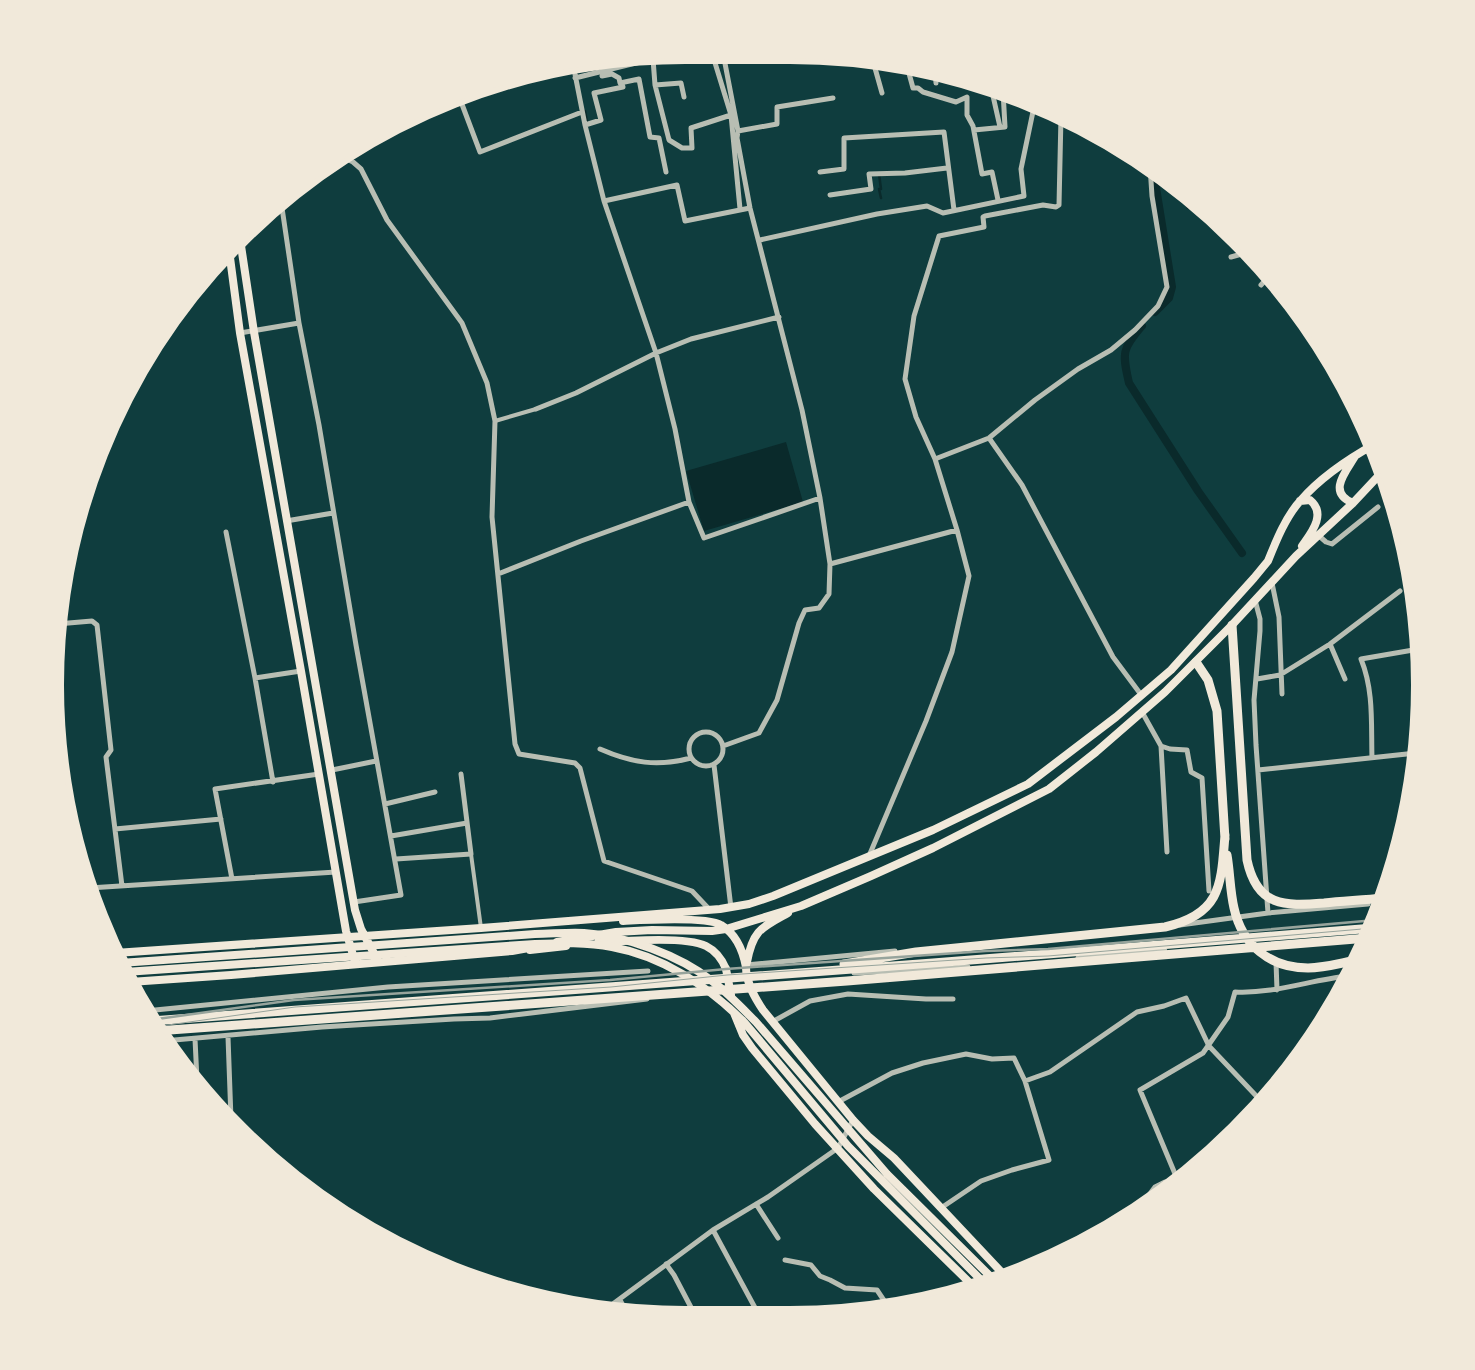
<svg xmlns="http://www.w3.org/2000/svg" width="1475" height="1370" viewBox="0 0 1475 1370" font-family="'Times New Roman',serif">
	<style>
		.water { fill: #0a2a2b }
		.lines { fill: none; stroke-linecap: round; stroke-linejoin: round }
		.stream { stroke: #0a2a2b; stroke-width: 2.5 }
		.canal { stroke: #0a2a2b; stroke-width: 8 }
		.pedestrian { stroke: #b8beb3; stroke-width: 4 }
		.minor { stroke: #b8beb3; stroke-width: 5 }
		.primary { stroke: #f1e9da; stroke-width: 8 }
		.trunk { stroke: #f1e9da; stroke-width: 8 }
		.motorway { stroke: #f1e9da; stroke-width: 9 }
		.tram { stroke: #97a49c; stroke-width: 1 }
		.rail { stroke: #97a49c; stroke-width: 2.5 }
		.rim { fill: none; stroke: #f1e9da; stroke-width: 6 }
	</style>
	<rect width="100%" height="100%" fill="#0f3d3e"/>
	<!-- water -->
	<path class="water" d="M1174,186l31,25 -18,-2 -7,-13 -4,-1z
		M786,442l17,60 -99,29 -18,-60z"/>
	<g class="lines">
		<!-- stream -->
		<path class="stream" d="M576,63l1,11
			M585,111l2,11
			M879,174l2,15
			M879,189l2,9"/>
		<!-- canal -->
		<path class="canal" d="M1153,169l19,118 -3,11 -14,14
			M1142,326c-20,23 -20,27 -13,57l69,108 44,62"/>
		<!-- pedestrian -->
		<path class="pedestrian" d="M495,421l41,-12
			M471,854l10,74"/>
		<!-- minor -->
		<path class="minor" d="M712,53l19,62 9,94
			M723,53l15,78 -1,7 13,70 52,202 18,88 10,66 -1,30 -10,14 -14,2 -6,13 -22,77 -18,33 -36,13
			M653,59l2,26 14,55 13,8h10l-1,-20 40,-13
			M873,61l9,32
			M573,64l12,61 19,76 52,152 19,76 14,73 15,36 116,-40
			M907,66l6,22h5l5,4 33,10 11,-5v18l6,11 9,48 10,-2 6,28
			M573,68l35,-8
			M935,71l1,12
			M602,76l10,-2 7,4 1,5 19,-4 11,58 9,1 7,34
			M575,78l97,-24
			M655,85l26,-2 3,14
			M991,87l9,40
			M460,99l20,53 102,-40
			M585,125l16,-5 -7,-27 29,-6 -1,-4
			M974,130l31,-3 -2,-36
			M738,131l39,-7v-17l56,-9
			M342,157l11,5 8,7 26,51 75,103 25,60 8,38 -3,96 23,227 4,10 56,9 5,5 24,93 88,30 17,18
			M820,172l24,-3v-31l100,-6 10,78
			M830,195l41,-6 -2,-15 36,-1 42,-5
			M281,201l18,122 20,102 37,220 45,250 -47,7
			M604,201l73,-16 8,36 65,-13
			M760,240l117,-26 50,-8 16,7 81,-17 -3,-27 14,-67
			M1231,257l18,-5
			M1261,285l8,-9
			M240,333l59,-10
			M536,409l40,-16 80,-40 35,-14 88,-22
			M989,438l33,47 91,172 29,39
			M935,459l54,-21 46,-38 43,-31 33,-19 24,-20 23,-24 9,-19 -15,-91 -2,-30
			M286,521l47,-8
			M226,532l29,146 18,104
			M1318,535l8,7 6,2 46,-37
			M830,564l127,-34
			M498,574l83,-33 108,-39
			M1272,583l7,34 3,77
			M1255,600l5,19v12l-6,69 2,45 12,168
			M57,624l35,-3 5,4 14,125 -5,7 16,129
			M1330,644l15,35
			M255,678l46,-7
			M1257,679l23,-4 50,-31 70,-53
			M1142,712l19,34 9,3 17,1 4,22 11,6 7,113
			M689 749a17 17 0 1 1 34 0a17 17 0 1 1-34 0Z
			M1161,746l6,106
			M600,749c32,14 57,18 91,9
			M1372,758c-1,-34 2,-67 -11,-99l58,-10
			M714,765l17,143
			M332,770l44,-9
			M1258,770l158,-17
			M385,804l50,-12
			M115,829l106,-10
			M391,836l76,-13
			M869,856l57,-135 26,-69 17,-76 -12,-46 -22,-71 -19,-42 -11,-38 9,-63 25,-80 45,-9 -1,-10 2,-1 58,-11 13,2 3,-2 2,-89
			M396,859l75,-5 -10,-80
			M232,879l-17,-90 104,-15
			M89,888l247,-16
			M1180,925l88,-12 100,-9
			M1078,958l44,-5 43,-2
			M1276,962l1,28
			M746,965l149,-14
			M854,973l114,-6
			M145,1011l243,-24 260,-16
			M1323,1018h3
			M772,1022l38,-21 38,-7 78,5h27
			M228,1037l3,82
			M195,1039l2,41
			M163,1041l159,-14 132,-8 36,-1 157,-19
			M1208,1045l54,57
			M838,1102l54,-29 31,-10 43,-9 26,5 22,-1 11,23 25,-9 87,-60 27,-6 22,-8 22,46
			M1178,1181l-38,-91 63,-37 25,-36 7,-25c39,2 75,-12 113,-16
			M756,1204l22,34
			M941,1208l40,-27 31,-11 37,-10 -24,-79
			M336,1209l5,4
			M1134,1215l21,-28 10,-5h12
			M713,1230l47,87
			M785,1260l26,5 9,11 10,4 15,8 32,2 12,18
			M666,1264l8,11 21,40
			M620,1300l7,13
			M898,1307l31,-7 43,-15
			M602,1312l111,-82 55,-33 70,-49 15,-28"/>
		<!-- primary -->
		<path class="primary" d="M240,239l14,93 101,578 6,19 16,30
			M229,250l11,83 61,338 45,260 9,31
			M1300,501l10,-1c17,14 1,33 -8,46
			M1353,503c-25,-10 -9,-29 1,-45
			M623,921c19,-1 84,-5 98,4 15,9 22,26 25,42
			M557,942l59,-10 36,-2 60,1 14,-2 75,-23 70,-30 62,-28 116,-59 47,-37 69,-60 67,-67 64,-69 57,-53 30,-32
			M598,943c23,-2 88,-7 108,3 10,5 16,13 20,23
			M530,950l36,-4
			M115,953l366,-25 239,-19 29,-5 24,-8 160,-66 95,-46 88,-67 55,-47 83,-92 14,-17c8,-20 18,-45 33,-61 20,-23 47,-41 74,-56
			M747,962c6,-32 14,-34 41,-49
			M130,982l101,-7 281,-24 22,-4"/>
		<!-- trunk -->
		<path class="trunk" d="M120,963l415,-29c16,0 33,-2 49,-1 42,3 95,22 128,48 16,12 30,27 44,41l131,152 108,107
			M746,967c0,16 9,31 17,43l90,110 15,16 26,22 112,119
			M726,969l5,26
			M125,972l410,-28c25,-1 52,-2 77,3 50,9 96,39 132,75l104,124 137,138
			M734,1013l9,22 9,13 63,76 59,65 100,98"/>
		<!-- motorway -->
		<path class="motorway" d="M1232,625l15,235c10,47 37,46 77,43 20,-2 40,-3 59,-5
			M1196,662l12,18 9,31 8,128
			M1227,855c3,17 3,36 7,53 8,37 36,60 74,60 16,0 33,-5 49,-8
			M844,964l72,-12 249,-25c57,-13 56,-43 60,-92
			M151,1021l782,-58 441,-35
			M156,1031l691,-50 521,-43"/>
		<!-- tram -->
		<path class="tram" d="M154,1027l141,-20 316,-20 116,-12 259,-17 62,-2 326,-28"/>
		<!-- rail -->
		<path class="rail" d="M150,1020l144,-20 316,-20 116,-11 260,-18 62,-2 328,-29"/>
	</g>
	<!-- crop -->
	<path d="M0 0H1475V1370H0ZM685 61H790A624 624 0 0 1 1414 685V685A624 624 0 0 1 790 1309H685A624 624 0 0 1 61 685V685A624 624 0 0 1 685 61Z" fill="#f1e9da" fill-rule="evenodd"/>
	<path class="rim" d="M685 61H790A624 624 0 0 1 1414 685V685A624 624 0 0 1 790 1309H685A624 624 0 0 1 61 685V685A624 624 0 0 1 685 61Z"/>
</svg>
